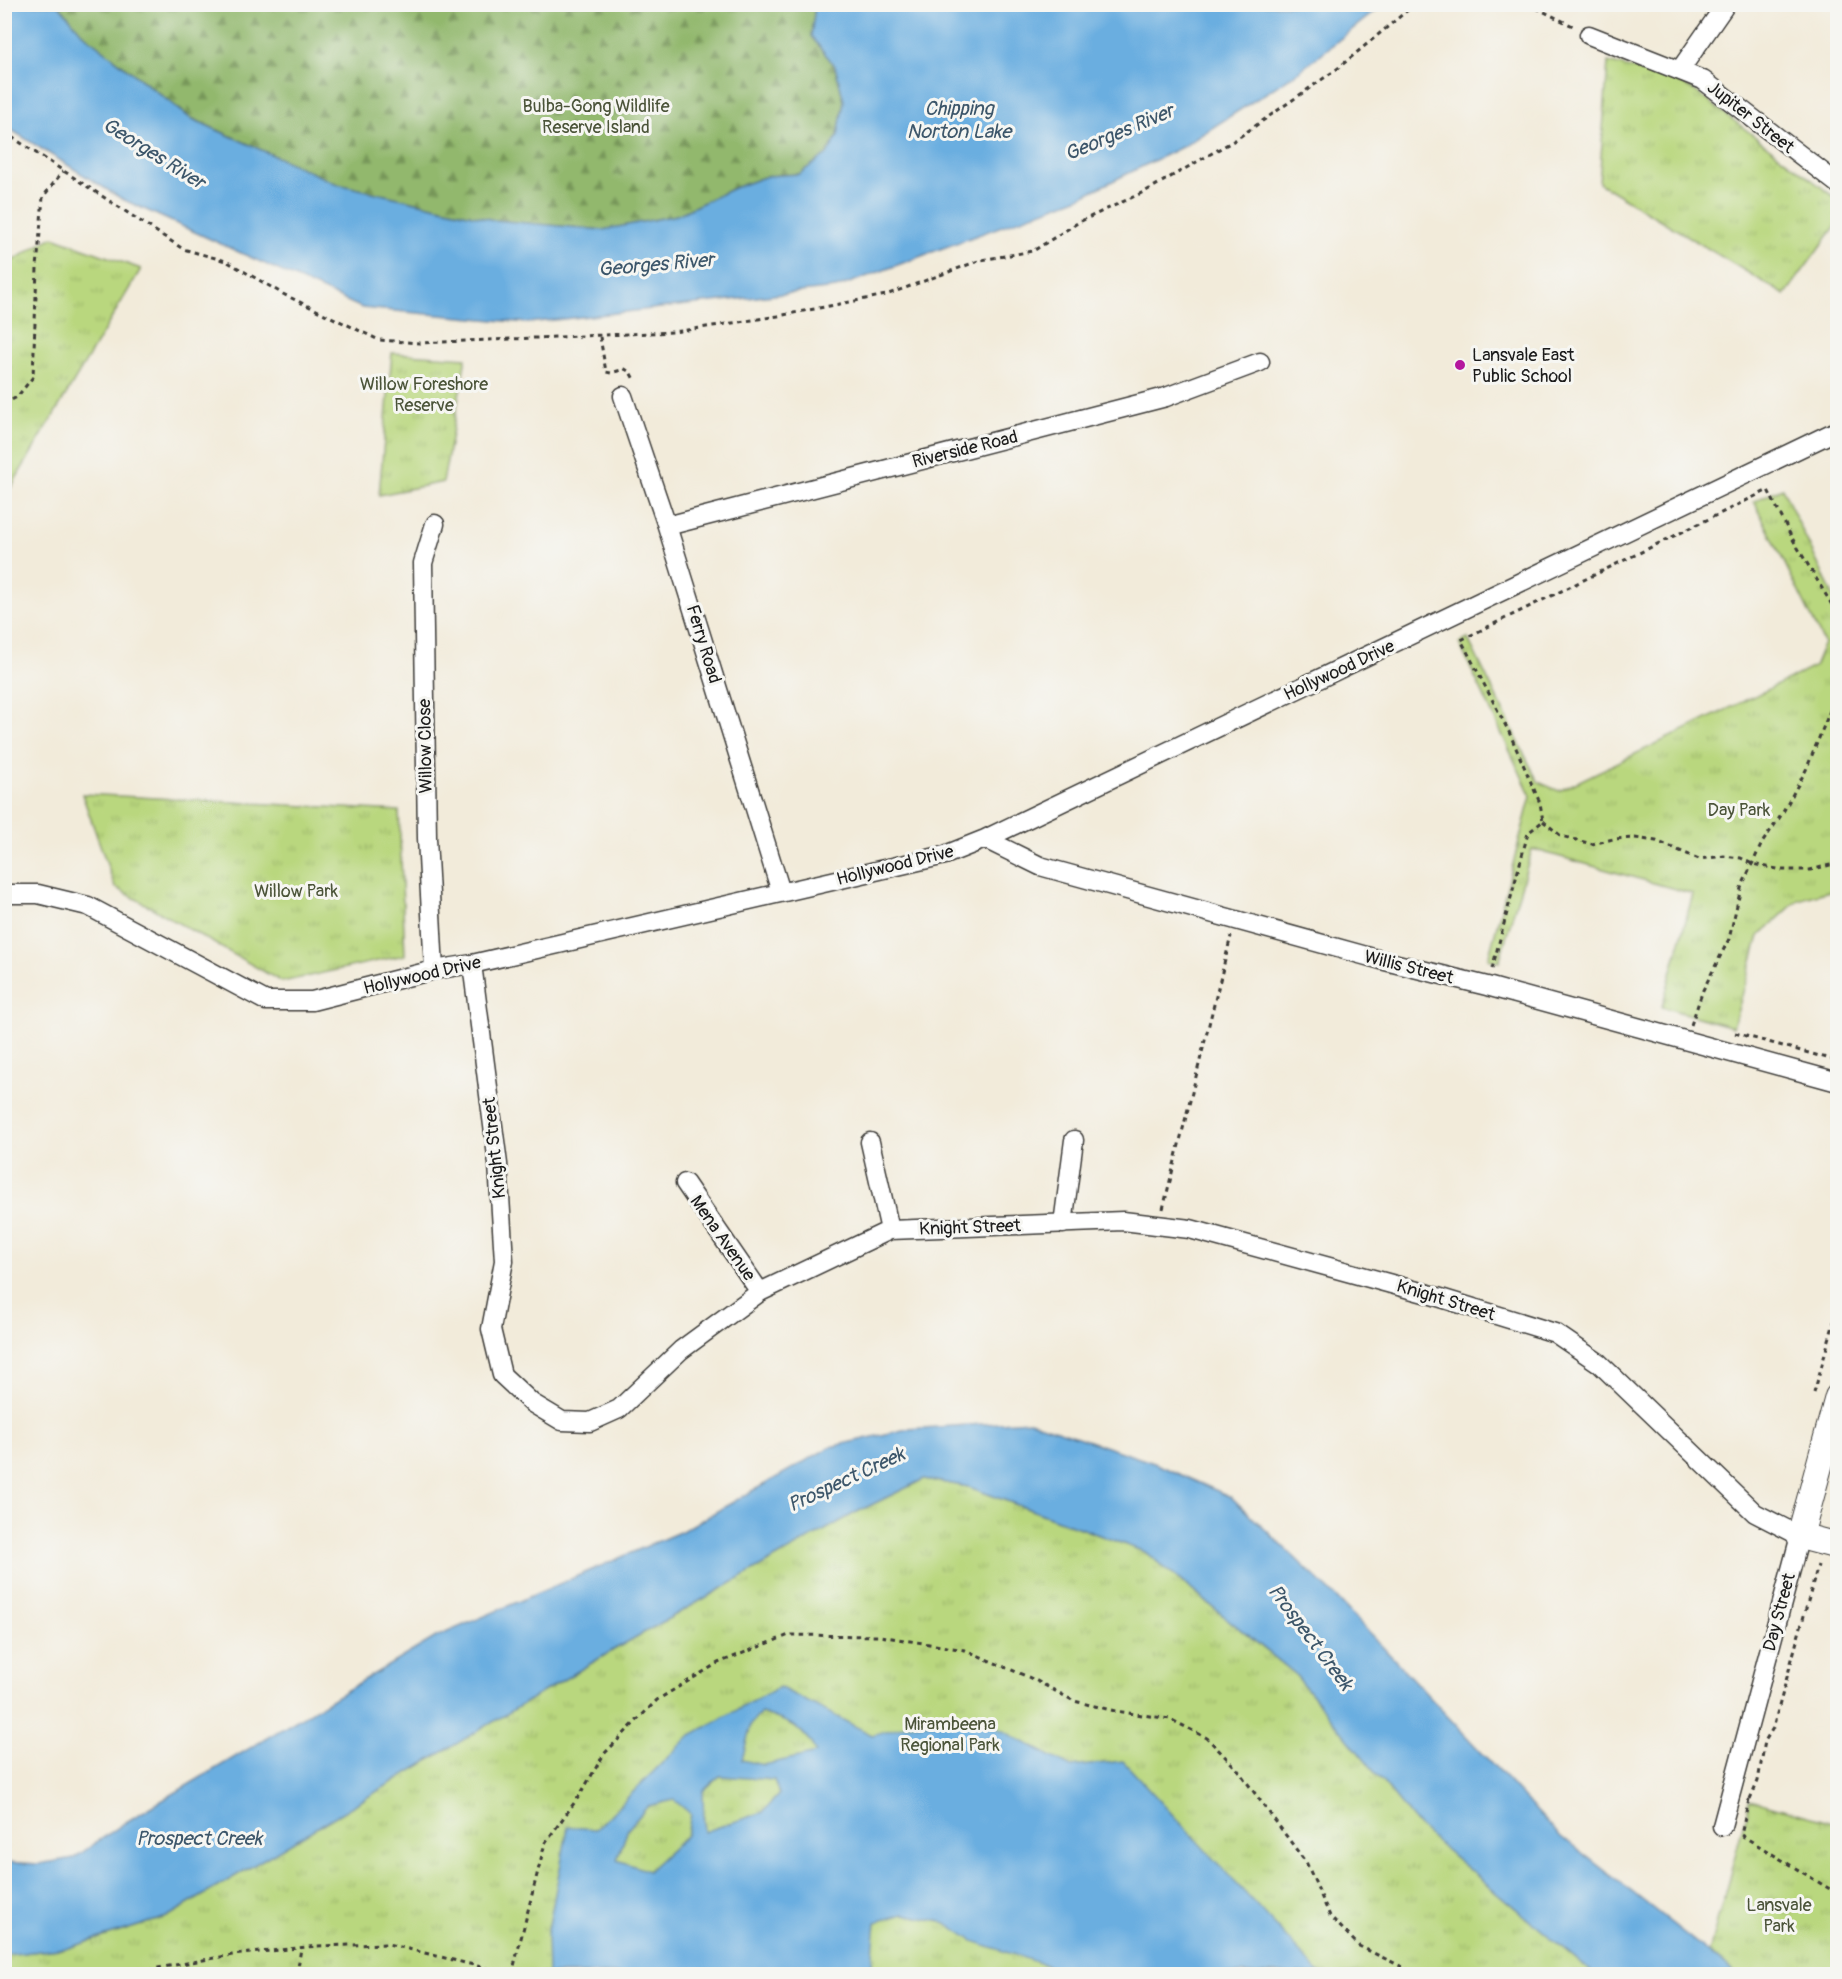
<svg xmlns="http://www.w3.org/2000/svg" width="1842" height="1979" viewBox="0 0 1842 1979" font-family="Pangolin,sans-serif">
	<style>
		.forest { fill: url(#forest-firs); stroke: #576a44; stroke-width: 1.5 }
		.park { fill: url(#park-tufts); stroke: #6a7a4d; stroke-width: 1.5 }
		.water { fill: #6baee0; stroke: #44657e; stroke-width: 1.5; fill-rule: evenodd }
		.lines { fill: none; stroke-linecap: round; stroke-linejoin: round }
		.street-casing { stroke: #3c3b38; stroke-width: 21 }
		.secondary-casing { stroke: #3c3b38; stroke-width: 28 }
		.path { stroke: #3c3b38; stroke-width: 3; stroke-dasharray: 4.5 4.5; stroke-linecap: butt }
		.street { stroke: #fff; stroke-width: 18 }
		.secondary { stroke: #fff; stroke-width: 26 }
		.poi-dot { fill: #b5179e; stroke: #f6f6f2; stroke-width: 2 }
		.labels { text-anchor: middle; stroke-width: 6; stroke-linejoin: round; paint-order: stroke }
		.park-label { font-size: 18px; fill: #4b5439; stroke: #f6f6f2 }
		.street-label { font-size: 18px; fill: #1c1c1c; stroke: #f6f6f2 }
		.poi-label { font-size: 18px; fill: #1c1c1c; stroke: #f6f6f2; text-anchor: start }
		.water-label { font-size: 20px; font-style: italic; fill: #3c566a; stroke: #f6f6f2 }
	</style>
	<defs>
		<pattern id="forest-firs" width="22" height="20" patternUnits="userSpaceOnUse" patternTransform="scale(1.5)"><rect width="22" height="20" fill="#92b86d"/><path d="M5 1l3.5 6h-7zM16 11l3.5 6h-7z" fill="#769559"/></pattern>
		<pattern id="park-tufts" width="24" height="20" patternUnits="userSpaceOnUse" patternTransform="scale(1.5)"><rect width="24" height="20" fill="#b9d77e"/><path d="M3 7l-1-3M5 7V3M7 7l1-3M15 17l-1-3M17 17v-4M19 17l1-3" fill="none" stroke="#9eb86c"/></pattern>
	</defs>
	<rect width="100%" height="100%" fill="#f6f6f2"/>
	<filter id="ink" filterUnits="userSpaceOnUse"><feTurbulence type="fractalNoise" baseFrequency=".0167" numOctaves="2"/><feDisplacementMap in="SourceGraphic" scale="12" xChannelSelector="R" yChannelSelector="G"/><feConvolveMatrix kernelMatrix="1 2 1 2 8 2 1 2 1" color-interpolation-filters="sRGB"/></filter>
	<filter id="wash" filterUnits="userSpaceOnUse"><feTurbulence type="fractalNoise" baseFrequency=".008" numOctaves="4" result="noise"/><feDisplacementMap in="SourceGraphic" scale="24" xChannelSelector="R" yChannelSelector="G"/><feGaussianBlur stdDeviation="1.35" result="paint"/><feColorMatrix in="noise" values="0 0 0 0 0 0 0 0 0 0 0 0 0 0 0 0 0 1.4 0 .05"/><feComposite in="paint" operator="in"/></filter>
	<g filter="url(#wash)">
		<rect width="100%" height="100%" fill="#f2ebda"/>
		<!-- forest -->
		<path class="forest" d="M253,4l15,3 3,-3 546,1 -2,2 -4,29 24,30 9,35 -6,35 -11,18 -28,20 -32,2 -33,12 -57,27 -74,15 -109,-10 -157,-36 -146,-66 -108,-84 -24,-29z"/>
		<!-- park -->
		<path class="park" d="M1608,62l68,18 19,11 142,108v25l-52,71 -186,-112z
			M53,237l88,32 -136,228v-232z
			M392,353l74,5 -23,124 -64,13z
			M1782,488l55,116v285l-39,11 -39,36 -26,91 -71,-20 31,-113 -161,-45 -33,113 -11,-3 43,-163 -72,-153 9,-4 70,143 21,9 255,-124 10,-24 -70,-142z
			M82,794l317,17 6,144 -123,27 -167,-95z
			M924,1479l45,8 176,65 149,121 126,155 174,146h-1589l-1,-19 64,-7 99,-31 448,-268 240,-136z
			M1750,1800l87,24v150h-101l-27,-22z"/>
		<!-- water -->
		<path class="water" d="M4,5h55l24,29 107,84 147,66 157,36 109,10 74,-15 57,-27 33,-12 32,-2 28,-20 11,-18 6,-35 -9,-35 -24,-30 4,-29 2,-2h566l-86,68 -113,73 -104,51 -244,91 -308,35 -166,-15 -240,-109 -117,-73z
			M1030,1421l124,42 77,34 101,96 225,240 179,141h-142l-174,-146 -126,-155 -149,-121 -176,-65 -45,-8 -69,34 -240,136 -448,268 -99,31 -63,7v-93l34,2 35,-6 52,-36 310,-185 246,-106 148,-84 77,-18z
			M779,1687l93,48 39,-11 73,-3 87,46 52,-6 197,213h-251l-3,-2 -93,-31 -27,-18 -42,-9 -28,8 -5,52h-323l-1,-39 21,-108 28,2 93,-93zM761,1713c26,8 44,14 55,40l-52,12 -22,-5 9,-36zM720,1776l54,4 5,14 -16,18 -59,20 -1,-41zM674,1800l17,14 -4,21 -39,36 -31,-11 11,-31 20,-23z"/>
	</g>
	<g filter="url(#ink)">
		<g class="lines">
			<!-- street casing -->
			<g class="street-casing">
				<path id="street" d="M1589,35l114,45 135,104
					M1680,70l46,-66
					M623,396l44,130 114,366
					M667,526l499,-129 94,-35
					M985,839l55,27 341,94 106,26 351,96
					M4,894h34l50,12 178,95h46l122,-31 38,-6 473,-109 40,-16 853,-409
					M472,964l26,200 6,97 -13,68 11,46 30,28 30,18 28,1 29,-13 62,-59 79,-58 130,-62 233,-9 67,8 238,65 127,39 44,30 156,150 45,23 -78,290
					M434,970l-7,-132 -4,-275 12,-39
					M870,1142l20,88
					M685,1183l75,109
					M1063,1224l11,-84"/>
			</g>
			<!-- secondary casing -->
			<g class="secondary-casing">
				<path id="secondary" d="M1838,1397l-38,139 38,10"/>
			</g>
			<!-- path -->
			<path class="path" d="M1528,4l47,23
				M4,132l179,117 43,12 57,33 96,46 40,3 255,-11 104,-16 108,-21 95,-35 52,-9 46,-29 67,-31 89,-51 102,-71 78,-65
				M600,337l6,35 5,1 14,-4 5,3 5,9
				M4,404l13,-7 16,-20 4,-109 6,-71 20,-26
				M1543,821l18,15 31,8 21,-5 22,-1 21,3 43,18 25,-3 17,2 11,6 30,6h28l28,-7
				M1492,969l36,-136 15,-12 -3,-18 -31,-71 -48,-92 307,-150 24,48 46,77
				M1691,1025l12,-35 26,-51 12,-51 21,-45 20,-29 24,-44 32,-79
				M1735,1033l103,28
				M1163,1209l68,-273
				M1814,1393l24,-85
				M1749,1800l-8,35 97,59
				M1750,1800l8,-19 7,-40 8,-13 45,-163
				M131,1974l27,-6 74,-13 85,-9 71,-2 122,30
				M297,1974l4,-26
				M512,1974l33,-131 35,-48 24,-41 53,-54 61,-37 71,-28 91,1 85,14 70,30 39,21 41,10 55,8 37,19 30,31 70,95 23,52 29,30 58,28"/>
			<!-- street -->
			<use href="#street" class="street"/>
			<!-- secondary -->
			<use href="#secondary" class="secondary"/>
		</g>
	</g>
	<!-- markers -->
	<circle class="poi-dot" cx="1460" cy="365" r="6"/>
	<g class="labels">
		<!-- park labels -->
		<g class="park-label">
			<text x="596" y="112">Bulba-Gong Wildlife<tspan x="596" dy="21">Reserve Island</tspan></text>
			<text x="424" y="390">Willow Foreshore<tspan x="424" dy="21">Reserve</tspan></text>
			<text x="1739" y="816">Day Park</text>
			<text x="296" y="897">Willow Park</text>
			<text x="950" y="1730">Mirambeena<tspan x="950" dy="21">Regional Park</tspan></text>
			<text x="1779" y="1911">Lansvale<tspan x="1779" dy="21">Park</tspan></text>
		</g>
		<!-- street labels -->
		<g class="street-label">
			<text transform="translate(1751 117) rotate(38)" y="6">Jupiter Street</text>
			<text transform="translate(965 449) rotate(-14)" y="6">Riverside Road</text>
			<text transform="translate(704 644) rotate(73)" y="6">Ferry Road</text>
			<text transform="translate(1339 670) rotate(-25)" y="6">Hollywood Drive</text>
			<text transform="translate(425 746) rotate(-91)" y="6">Willow Close</text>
			<text transform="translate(895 865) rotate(-14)" y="6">Hollywood Drive</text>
			<text transform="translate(1409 967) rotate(14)" y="6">Willis Street</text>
			<text transform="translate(422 975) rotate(-13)" y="6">Hollywood Drive</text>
			<text transform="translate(494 1148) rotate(-96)" y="6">Knight Street</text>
			<text transform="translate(970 1227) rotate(-2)" y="6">Knight Street</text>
			<text transform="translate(723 1238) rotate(55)" y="6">Mena Avenue</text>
			<text transform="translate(1446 1300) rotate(17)" y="6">Knight Street</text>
			<text transform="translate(1779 1612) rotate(-75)" y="6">Day Street</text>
		</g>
		<!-- poi labels -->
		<g class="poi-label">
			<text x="1472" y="361">Lansvale East<tspan x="1472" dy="21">Public School</tspan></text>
		</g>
		<!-- water labels -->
		<g class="water-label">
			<text x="959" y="115">Chipping<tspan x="959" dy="23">Norton Lake</tspan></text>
			<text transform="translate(1119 132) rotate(-23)" y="7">Georges River</text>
			<text transform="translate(154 153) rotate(32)" y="7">Georges River</text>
			<text transform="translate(656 264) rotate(-5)" y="7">Georges River</text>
			<text transform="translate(846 1479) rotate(-25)" y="7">Prospect Creek</text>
			<text transform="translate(1311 1637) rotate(53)" y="7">Prospect Creek</text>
			<text x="199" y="1845">Prospect Creek</text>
		</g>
	</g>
	<!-- margin -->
	<rect width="1842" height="1979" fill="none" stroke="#f6f6f2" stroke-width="24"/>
</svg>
